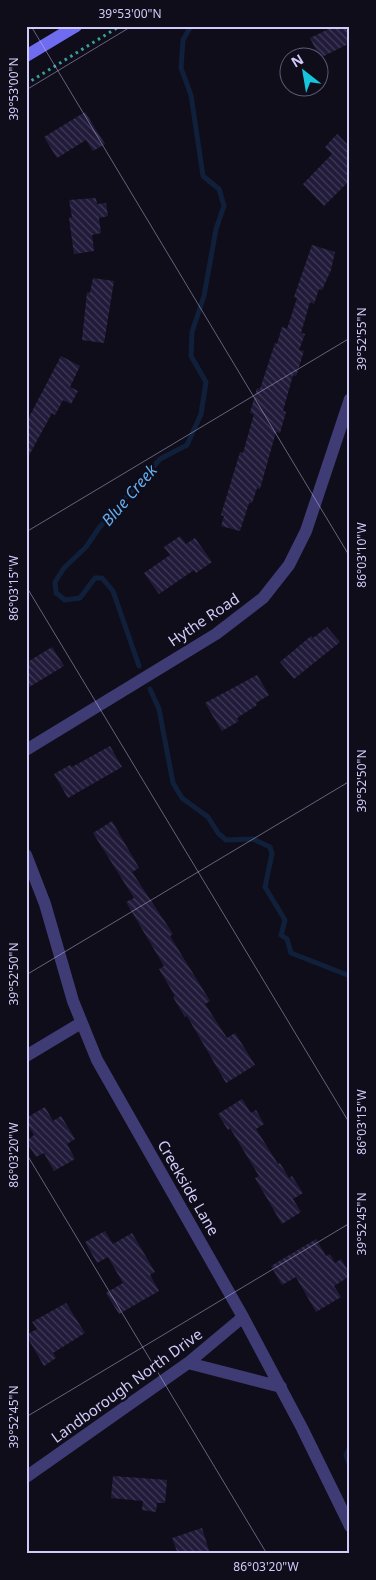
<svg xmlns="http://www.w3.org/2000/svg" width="376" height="1580" viewBox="0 0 376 1580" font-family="'Noto Sans',sans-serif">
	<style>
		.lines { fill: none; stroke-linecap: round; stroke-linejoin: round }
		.stream { stroke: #10203b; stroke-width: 5 }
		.building { fill: url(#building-back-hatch) }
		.path { stroke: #38a19c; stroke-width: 3; stroke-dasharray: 2.5 4; stroke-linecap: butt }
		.street { stroke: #3f3c75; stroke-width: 12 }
		.secondary { stroke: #706cf0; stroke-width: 12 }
		.ticks { fill: none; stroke: #d1cbfa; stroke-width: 1; stroke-opacity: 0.45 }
		.labels { text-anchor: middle; stroke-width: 5; stroke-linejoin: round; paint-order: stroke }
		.street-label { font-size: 15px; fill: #d1cbfa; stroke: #0f0d1a }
		.water-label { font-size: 16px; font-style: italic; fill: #63adef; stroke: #0f0d1a }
		.neatline { fill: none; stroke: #d1cbfa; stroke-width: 2 }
		.ticks-label { font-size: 12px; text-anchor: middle; fill: #d1cbfa }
	</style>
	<defs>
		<pattern id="building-back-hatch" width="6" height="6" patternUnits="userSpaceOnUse" patternTransform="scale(1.25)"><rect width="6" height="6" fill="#211b39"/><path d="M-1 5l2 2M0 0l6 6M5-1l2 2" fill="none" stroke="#403b57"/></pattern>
	</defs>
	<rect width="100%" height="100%" fill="#0f0d1a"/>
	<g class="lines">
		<!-- stream -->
		<path class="stream" d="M139,666l-26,-75 -11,-13h-7l-15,20 -15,2 -9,-7 -1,-11 9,-14 22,-21 13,-19 61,-69 27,-14 14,-31 5,-32 -15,-26 1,-24 12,-36 12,-67 8,-23 -5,-17 -16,-13 -12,-81 -10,-27 2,-28 8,-14
			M150,689l9,20 14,74 9,15 26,19 10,16 8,7 27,-1 17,8 2,7 -7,33 20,33 -4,15 6,4 4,14 59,23
			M350,1447l-4,8 4,11"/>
	</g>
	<!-- building -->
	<path class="building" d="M335,26h15v17l-30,15 -10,-20z
		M85,112l20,32 -12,7 -7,-11 -29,18 -13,-21z
		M337,134l13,13v33l-26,26 -21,-22 29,-30 -7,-7z
		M96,198l1,6 9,-1 2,13 -9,2 2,15 -9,2 2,16 -20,3 -5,-36 3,-1 -3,-17z
		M312,245l23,7 -4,18 -9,20 -3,-1 -5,15 -4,-2 -9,31 4,1 -6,16 5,1 -8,25 -3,-1 -10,36 3,1 -6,21 -4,-1 -16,57 -3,-1 -5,15h-3l-9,28 -19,-5 3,-10 -3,-1 19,-63 3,1 11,-39 -4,-1 7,-25 3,1 15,-46 2,1 5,-17 5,2 10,-31 -3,-1z
		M93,278l21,3 -10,62 -22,-3 5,-48 3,1z
		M61,356l19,10 -10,21 8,4 -7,13 -8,-4 -8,15 -3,-2 -26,48v-38z
		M180,536l6,8 9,-6 17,24 -16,11 -2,-3 -35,24 -15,-21 26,-18 -6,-8z
		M327,627l13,15 -46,37 -14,-17 31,-26 2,2z
		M52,647l12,19 -38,23v-26z
		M257,675l12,20 -13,8 1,2 -20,13 2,3 -17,10 -17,-28z
		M110,746l12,21 -54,31 -14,-24 16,-9 2,2z
		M112,821l27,47 -7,4 41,62 -3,2 40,65 -5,3 22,34 8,-5 20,32 -29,18 -39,-67 -2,1 -12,-20 2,-1 -16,-27 5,-3 -38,-64 8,-4 -41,-65z
		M242,1099l9,14 5,-3 8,14 -8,5 22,35 2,-1 9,15 3,-2 11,17 -10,6 8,13 -19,12 -27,-46 4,-2 -29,-48 -2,2 -10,-16z
		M45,1107l8,14 8,-5 14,23 -8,5 8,15 -21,12 -10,-18 -8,4 -10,-16 8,-6 -8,-13v-4z
		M105,1231l8,13 19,-11 23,39 -5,3 9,16 -40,23 -13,-21 17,-10 -15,-26 -11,6 -12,-21z
		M316,1239l10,17 4,-2 5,9 6,-4 9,15v2l-16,10 7,11 -25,15 -20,-35 -14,8 -11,-19z
		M66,1303l19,30 -32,20 3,5 -12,8 -18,-31 11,-6 -5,-7z
		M113,1476l54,4 -2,23h-8l-1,9 -14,-2 1,-9 -32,-3z
		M202,1528l8,26h-32l-6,-16z"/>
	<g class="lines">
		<!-- path -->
		<path class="path" d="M26,84l94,-58"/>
		<!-- street -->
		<path class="street" d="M26,750l190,-116 47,-36 26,-33 17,-34 44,-132
			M26,855l19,49 28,97 24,59 146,257 59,111 48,98
			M26,1056l55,-33
			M188,1363l93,24
			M26,1477l162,-114 55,-46"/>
		<!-- secondary -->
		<path class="secondary" d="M26,56l50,-30"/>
	</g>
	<!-- ticks -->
	<path class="ticks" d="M31,26l319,531M26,90l106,-64M26,532l324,-194M26,586l324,538M26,975l324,-194M26,1153l241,401M26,1417l324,-194"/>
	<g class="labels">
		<!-- street labels -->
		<g class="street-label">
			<text transform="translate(204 620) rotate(-34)" y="5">Hythe Road</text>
			<text transform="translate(188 1188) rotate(60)" y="5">Creekside Lane</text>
			<text transform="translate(127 1386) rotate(-36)" y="5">Landborough North Drive</text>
		</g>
		<!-- water labels -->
		<g class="water-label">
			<text transform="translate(129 495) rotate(-49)" y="6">Blue Creek</text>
		</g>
	</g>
	<!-- border -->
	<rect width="376" height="1580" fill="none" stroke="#0f0d1a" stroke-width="55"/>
	<!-- north arrow -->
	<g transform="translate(304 72) rotate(329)"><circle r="24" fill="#0f0d1a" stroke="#5d5974"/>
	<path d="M0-4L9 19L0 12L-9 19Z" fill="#16c5db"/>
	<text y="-8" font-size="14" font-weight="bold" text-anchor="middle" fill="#d1cbfa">N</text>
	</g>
	<rect x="28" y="28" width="320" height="1524" class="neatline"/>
	<g class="ticks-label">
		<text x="130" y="18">39°53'00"N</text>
		<text transform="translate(14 89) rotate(-90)" y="4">39°53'00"N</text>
		<text transform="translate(362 339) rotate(-90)" y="4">39°52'55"N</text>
		<text transform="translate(362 555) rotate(-90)" y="4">86°03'10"W</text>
		<text transform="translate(14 588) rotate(-90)" y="4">86°03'15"W</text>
		<text transform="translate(362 781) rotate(-90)" y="4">39°52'50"N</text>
		<text transform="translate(14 974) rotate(-90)" y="4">39°52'50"N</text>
		<text transform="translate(362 1122) rotate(-90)" y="4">86°03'15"W</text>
		<text transform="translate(14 1155) rotate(-90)" y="4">86°03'20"W</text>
		<text transform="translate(362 1224) rotate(-90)" y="4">39°52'45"N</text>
		<text transform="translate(14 1417) rotate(-90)" y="4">39°52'45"N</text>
		<text x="266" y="1571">86°03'20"W</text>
	</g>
</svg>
